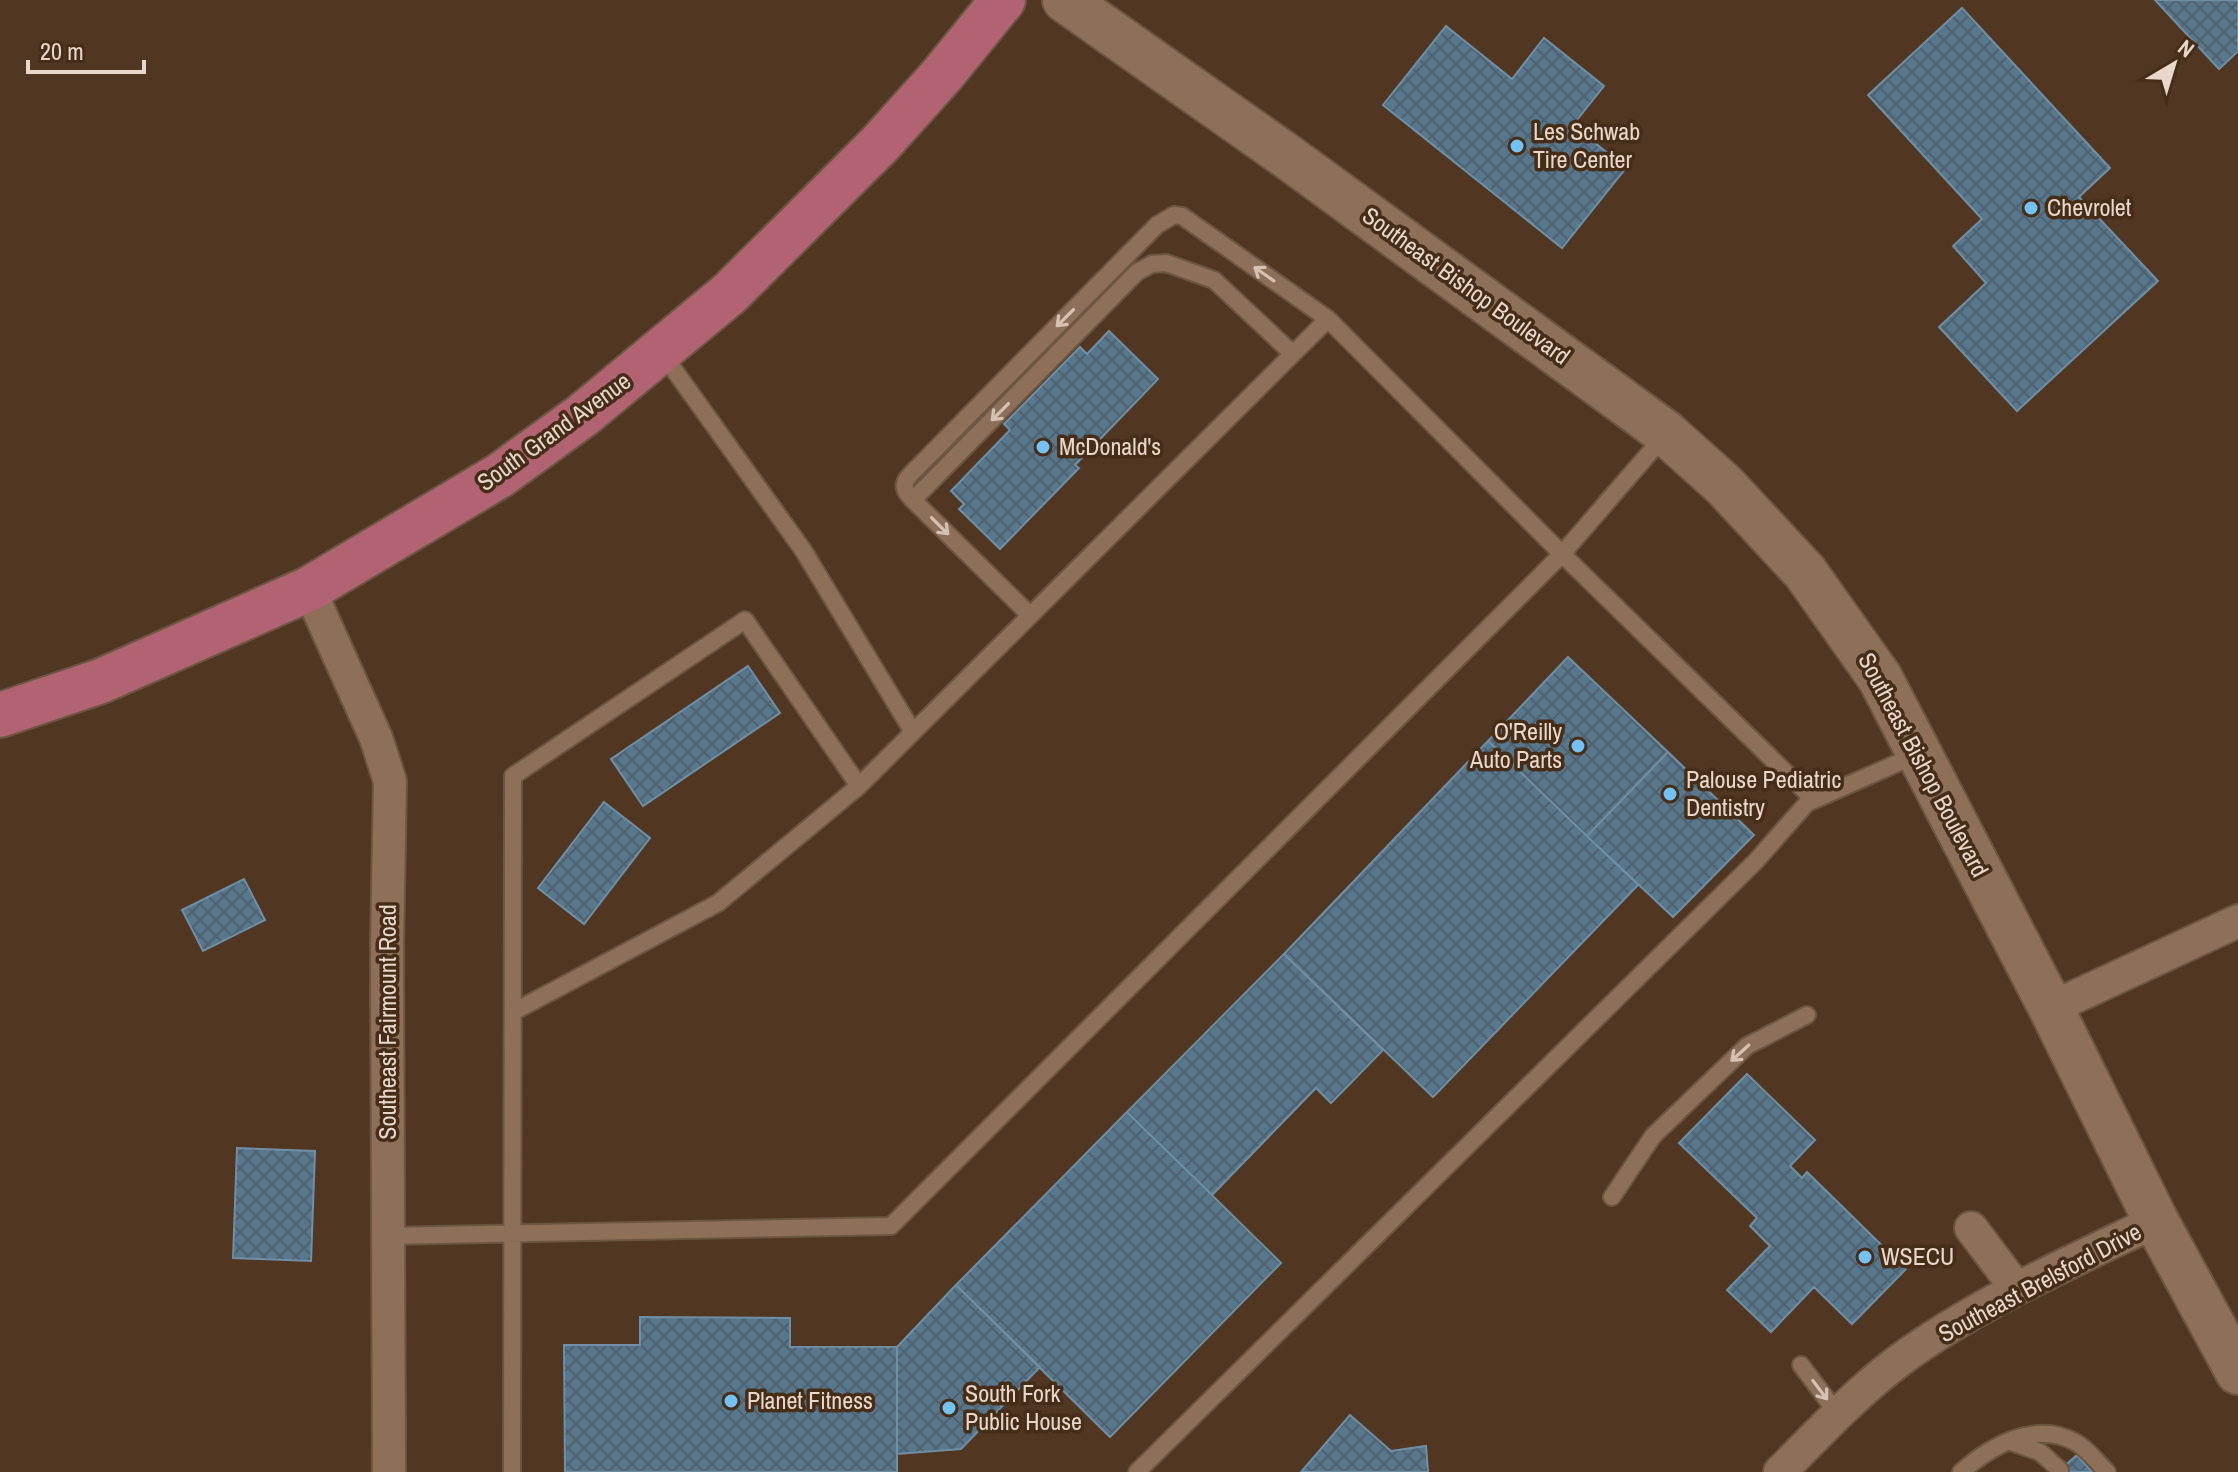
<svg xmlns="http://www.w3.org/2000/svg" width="2238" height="1472" viewBox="0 0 2238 1472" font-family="'Archivo Narrow',sans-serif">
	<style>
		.building { fill: url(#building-cross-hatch); stroke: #6e8fa6; stroke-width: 2 }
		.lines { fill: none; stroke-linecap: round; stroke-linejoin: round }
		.lane-casing { stroke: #6b5642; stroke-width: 20 }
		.street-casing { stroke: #6b5642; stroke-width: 36 }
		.secondary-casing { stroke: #6b5642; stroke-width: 48 }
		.primary-casing { stroke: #6b5642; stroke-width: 48 }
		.lane { stroke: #8e7059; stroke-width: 16 }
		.street { stroke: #8e7059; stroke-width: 32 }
		.secondary { stroke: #8e7059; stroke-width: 44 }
		.primary { stroke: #b16372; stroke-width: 44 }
		.oneway { stroke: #d6c2b3 }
		.poi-dot { fill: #73c1f5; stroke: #462d17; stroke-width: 3 }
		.labels { text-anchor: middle; stroke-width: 7; stroke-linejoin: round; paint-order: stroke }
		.poi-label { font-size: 24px; fill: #e8d7ca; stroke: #462d17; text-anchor: start }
		.street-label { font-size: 24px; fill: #e8d7ca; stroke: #462d17 }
	</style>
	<defs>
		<pattern id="building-cross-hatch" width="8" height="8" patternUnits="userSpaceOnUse" patternTransform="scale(2)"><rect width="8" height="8" fill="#57778d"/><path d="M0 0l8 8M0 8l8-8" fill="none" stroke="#50616d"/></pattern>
	</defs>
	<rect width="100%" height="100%" fill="#513721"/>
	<!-- building -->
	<path class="building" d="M2155,0h83v51l-19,18z
		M1962,8l148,160 -31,29 79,84 -141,130 -78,-84 47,-44 -33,-37 29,-27 -114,-124z
		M1446,26l66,53 32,-41 60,48 -31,39 53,43 -64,80 -179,-143z
		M1109,331l49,48 -83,86 4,3 -79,81 -41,-40 5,-5 -13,-13 59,-61 -6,-6 76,-77 7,7z
		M1568,657l100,95 -81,84 -99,-95z
		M748,666l32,47 -137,93 -32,-47z
		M1488,741l150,144 -205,212 -149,-143z
		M1668,752l86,83 -81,82 -86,-81z
		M604,802l46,36 -66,86 -46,-36z
		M244,879l21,41 -62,31 -21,-41z
		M1284,954l99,96 -52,53 -15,-15 -104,107 -85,-83z
		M1747,1074l68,66 -25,26 12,12 5,-6 99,97 -54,55 -38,-37 -43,45 -44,-42 43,-44 -20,-20 7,-8 -78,-75z
		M1127,1112l154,151 -171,174 -154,-152z
		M237,1148l78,3 -4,110 -78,-3z
		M956,1285l84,82 -79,82 -64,5v-107z
		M640,1317l150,1v29h107v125h-332l-1,-127h76z
		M1350,1415l41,36 35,-5 2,26h-127z
		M2077,1455l15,17h-34l2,-2z"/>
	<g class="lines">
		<!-- lane casing -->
		<g class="lane-casing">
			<path id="lane" d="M662,353l141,197 110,182
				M913,500l224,-228 15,-8 14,-1 48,17 79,74
				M1030,615l-117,-115c-9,-9 -12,-15 -3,-25l247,-250 17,-10 8,1 146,103
				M513,1012l205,-109 141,-117 469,-467 234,235 252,246 104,-46
				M1612,1197l41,-61 94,-90 60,-31
				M388,1236l503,-10 671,-672 103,-119
				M1801,1365l37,49
				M2011,1442l29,10 20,18
				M512,1472l1,-696 232,-156 114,166
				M1137,1472l619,-611 51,-58 7,-3
				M1961,1472c30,-26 74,-52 114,-30 13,7 22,20 32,30"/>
		</g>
		<!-- street casing -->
		<g class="street-casing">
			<path id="street" d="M309,589l67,149 14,43 -3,166 2,525
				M2051,1008l187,-87
				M1971,1228l46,61
				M1780,1472c38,-38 76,-79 120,-112 78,-57 169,-97 256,-139"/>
		</g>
		<!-- secondary casing -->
		<g class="secondary-casing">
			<path id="secondary" d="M1065,0l223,157 378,276 58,52 81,87 75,106 171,330 105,213 82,151"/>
		</g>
		<!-- primary casing -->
		<g class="primary-casing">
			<path id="primary" d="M0,715l101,-34 208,-92 190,-113 84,-61 147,-122 150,-149 62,-69 61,-75"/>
		</g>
		<!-- lane -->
		<use href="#lane" class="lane"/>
		<!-- street -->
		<use href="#street" class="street"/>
		<!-- secondary -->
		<use href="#secondary" class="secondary"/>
		<!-- primary -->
		<use href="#primary" class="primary"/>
	</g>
	<!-- one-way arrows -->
	<defs><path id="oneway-shaft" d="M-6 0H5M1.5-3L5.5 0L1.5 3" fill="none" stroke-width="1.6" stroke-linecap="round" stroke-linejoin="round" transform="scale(2)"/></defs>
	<g class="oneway">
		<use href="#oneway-shaft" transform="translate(1264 274) rotate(-145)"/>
		<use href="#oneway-shaft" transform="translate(1065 318) rotate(135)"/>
		<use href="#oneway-shaft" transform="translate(1000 412) rotate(135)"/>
		<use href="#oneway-shaft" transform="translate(940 526) rotate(45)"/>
		<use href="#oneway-shaft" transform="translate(1740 1053) rotate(138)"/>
		<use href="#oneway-shaft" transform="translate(1820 1390) rotate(53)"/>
	</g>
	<!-- markers -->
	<g class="poi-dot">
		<circle cx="1517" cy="146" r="8"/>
		<circle cx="2031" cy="208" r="8"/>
		<circle cx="1043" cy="447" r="8"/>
		<circle cx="1578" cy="746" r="8"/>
		<circle cx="1670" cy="794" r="8"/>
		<circle cx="1865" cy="1257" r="8"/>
		<circle cx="731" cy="1401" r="8"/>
		<circle cx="949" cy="1408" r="8"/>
	</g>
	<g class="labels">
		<!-- poi labels -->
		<g class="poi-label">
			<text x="1533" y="140">Les Schwab<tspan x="1533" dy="28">Tire Center</tspan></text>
			<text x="2047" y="216">Chevrolet</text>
			<text x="1059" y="455">McDonald's</text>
			<text x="1562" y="740" text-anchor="end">O'Reilly<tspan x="1562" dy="28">Auto Parts</tspan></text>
			<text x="1686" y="788">Palouse Pediatric<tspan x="1686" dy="28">Dentistry</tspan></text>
			<text x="1881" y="1265">WSECU</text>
			<text x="965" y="1402">South Fork<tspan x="965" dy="28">Public House</tspan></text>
			<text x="747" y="1409">Planet Fitness</text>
		</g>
		<!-- street labels -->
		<g class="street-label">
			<text transform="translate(1466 286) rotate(36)" y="8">Southeast Bishop Boulevard</text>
			<text transform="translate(554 432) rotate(-36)" y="8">South Grand Avenue</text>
			<text transform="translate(1923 765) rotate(62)" y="8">Southeast Bishop Boulevard</text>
			<text transform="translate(388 1022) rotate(-90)" y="8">Southeast Fairmount Road</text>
			<text transform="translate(2040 1283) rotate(-28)" y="8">Southeast Brelsford Drive</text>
		</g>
	</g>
	<!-- north arrow -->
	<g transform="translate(2174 64) rotate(38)" stroke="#462d17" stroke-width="6" paint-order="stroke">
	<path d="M0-6L14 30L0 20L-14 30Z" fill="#e8d7ca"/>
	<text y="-12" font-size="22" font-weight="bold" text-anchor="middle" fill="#e8d7ca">N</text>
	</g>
	<!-- scale -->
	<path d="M28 60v12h116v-12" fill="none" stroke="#e8d7ca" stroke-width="4"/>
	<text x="40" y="60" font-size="24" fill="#e8d7ca" stroke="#462d17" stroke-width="6" paint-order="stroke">20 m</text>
</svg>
